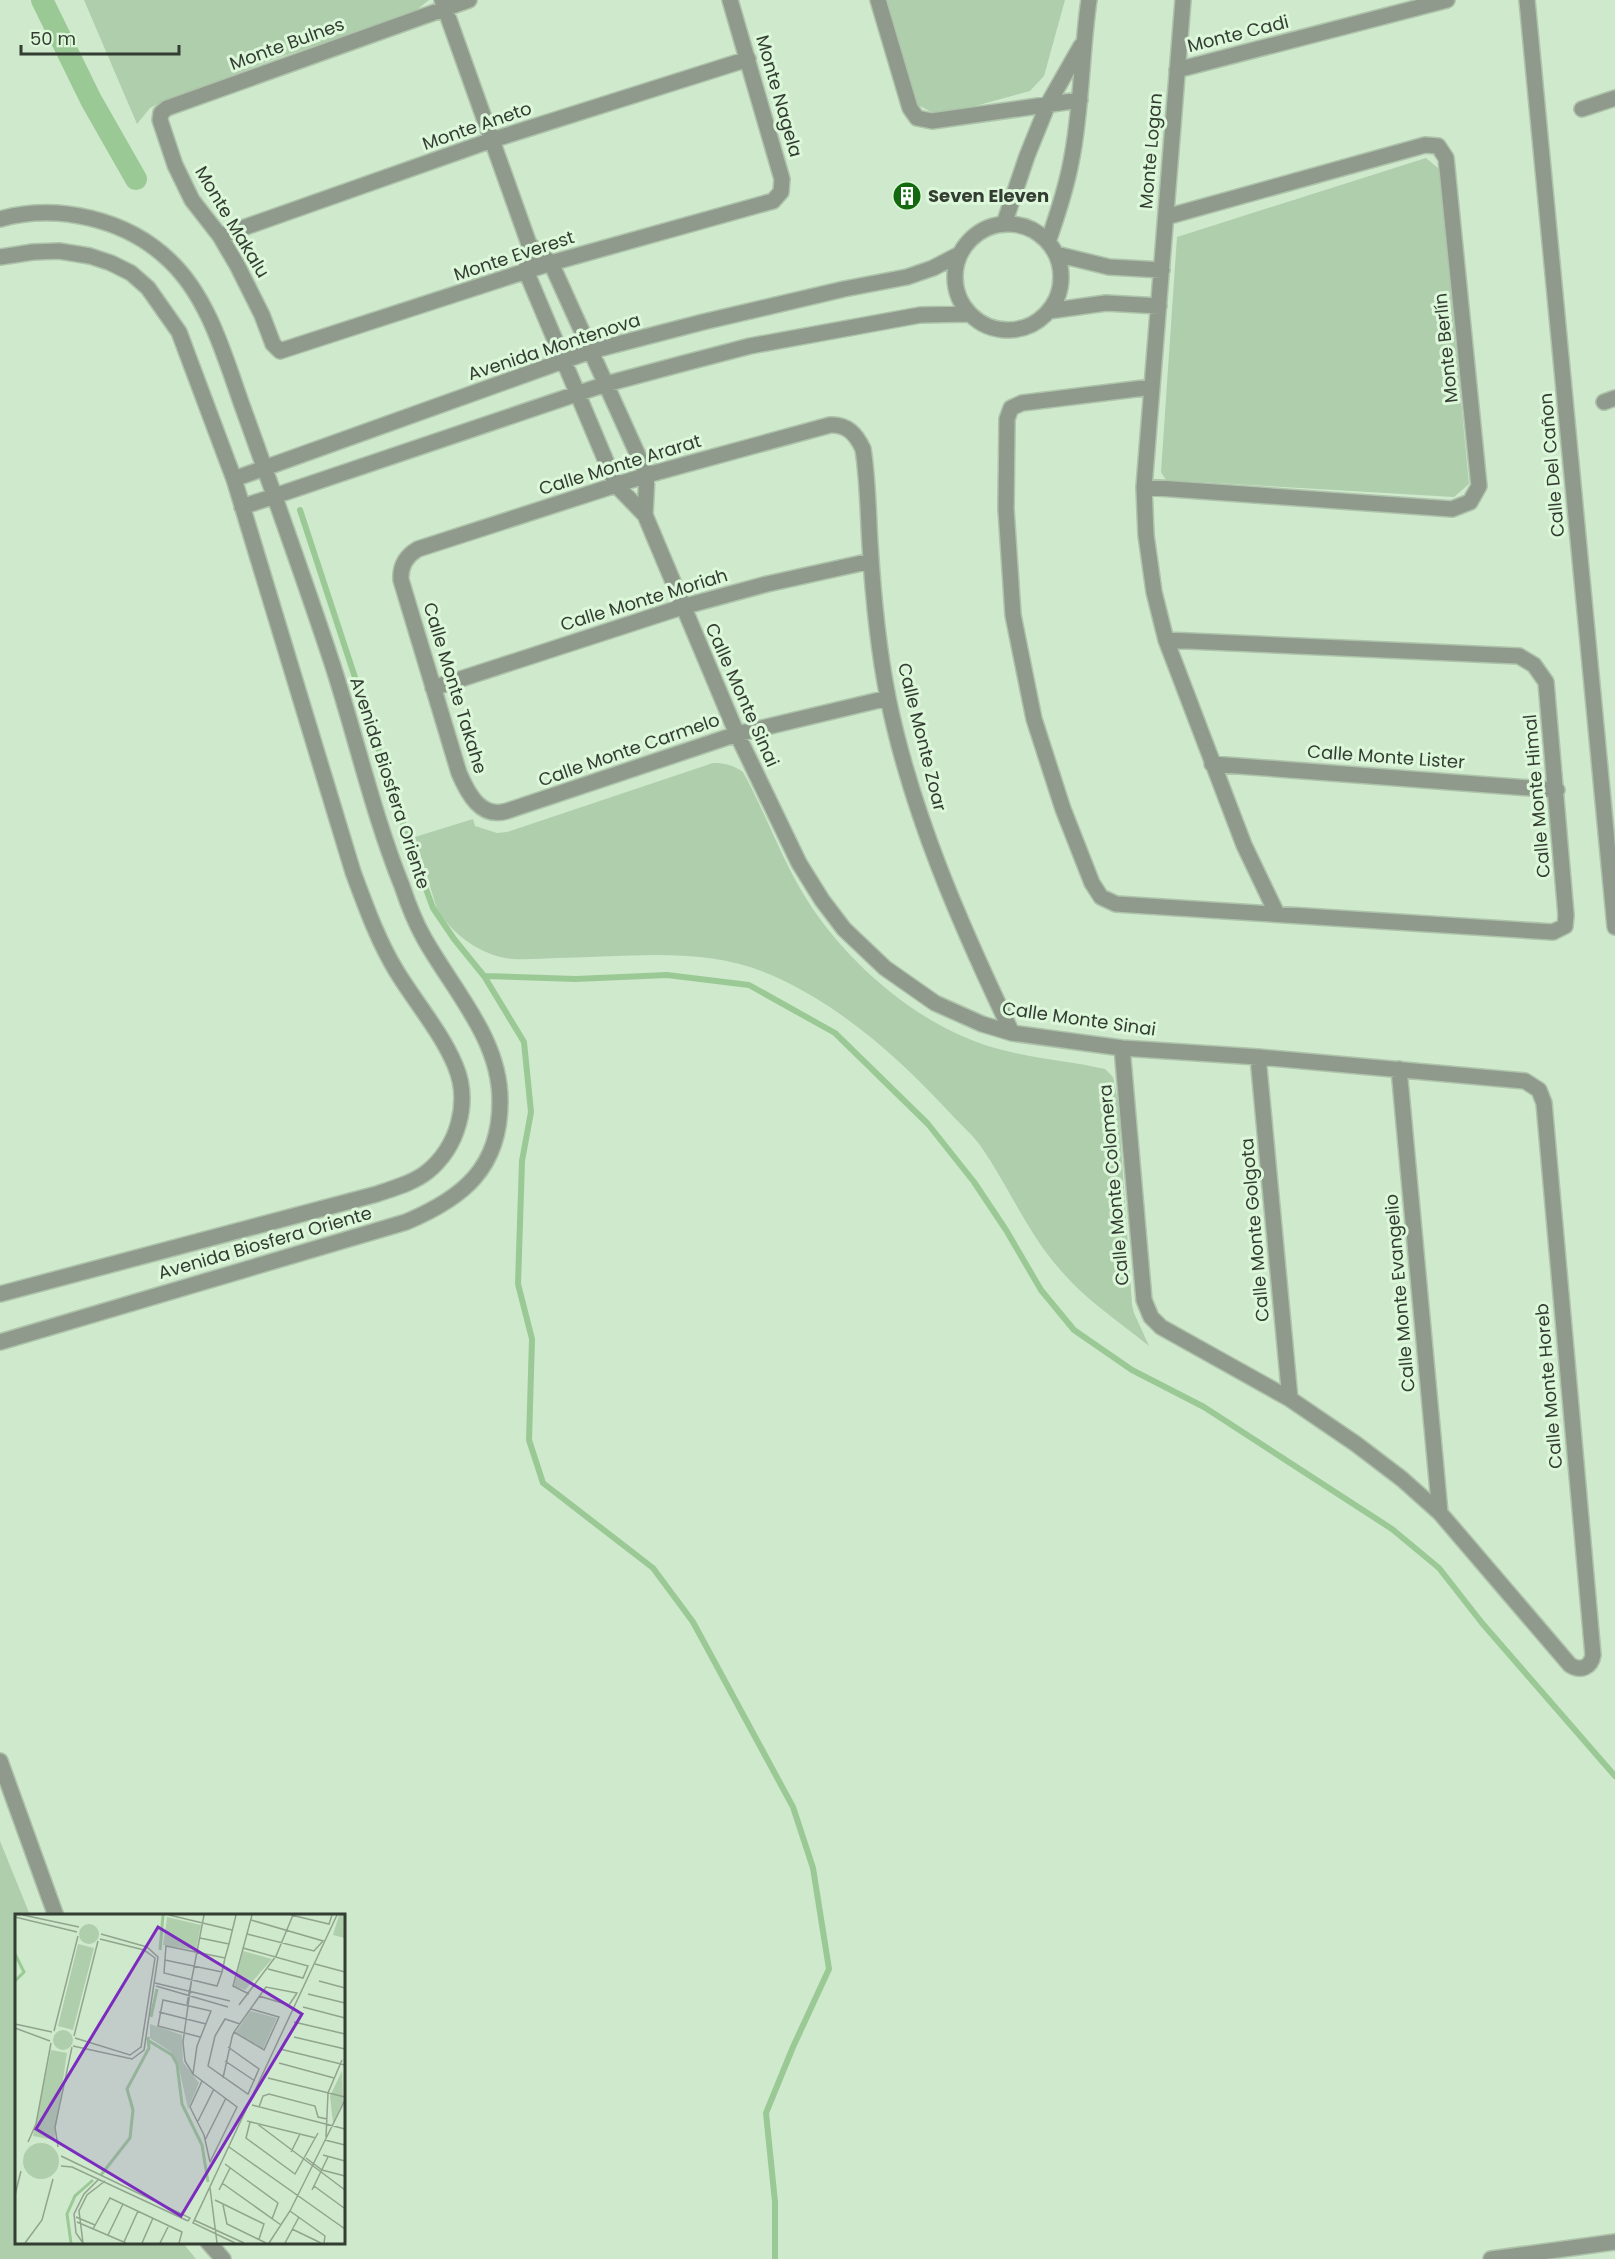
<svg xmlns="http://www.w3.org/2000/svg" width="1615" height="2259" viewBox="0 0 1615 2259" font-family="Poppins,sans-serif">
	<style>
		.green { fill: #afceac }
		.lines { fill: none; stroke-linecap: round; stroke-linejoin: round }
		.stream { stroke: #9bc996; stroke-width: 6 }
		.canal { stroke: #9bc996; stroke-width: 22 }
		.minor-casing { stroke: #adc3aa; stroke-width: 18 }
		.minor { stroke: #8f9a8d; stroke-width: 15 }
		.labels { text-anchor: middle; stroke-width: 6; stroke-linejoin: round; paint-order: stroke }
		.street-label { font-size: 18px; fill: #333d32; stroke: #dcf7d9 }
		.poi-label { font-size: 18px; font-weight: bold; fill: #333d32; stroke: #dcf7d9; text-anchor: start }
		.inset-river { fill: none; stroke: #9bc996; stroke-width: 3 }
		.inset-road { fill: none; stroke: #91a48e; stroke-width: 1.5 }
		.view { fill: #7b2cbf; fill-opacity: 0.15; stroke: #7b2cbf; stroke-width: 3 }
		.inset-edge { fill: none; stroke: #333d32; stroke-width: 3 }
	</style>
	<rect width="100%" height="100%" fill="#cfe9cc"/>
	<!-- green -->
	<path class="green" d="M84,0h345l-20,16 -135,43 -118,46 -6,3 -13,16z
		M887,0h178l-21,76 -14,15 -91,25 -21,-11z
		M1426,158l13,11 30,315 -15,13 -288,-17 -5,-8 16,-235z
		M713,763c12,0 20,2 30,9 21,38 36,80 58,118 38,66 111,131 184,155 39,13 80,15 120,24l8,8 5,24 14,204 2,8 15,33c-31,-25 -66,-48 -92,-80 -30,-35 -49,-80 -75,-118 -8,-12 -21,-23 -31,-34 -49,-53 -106,-105 -173,-136 -69,-33 -145,-21 -219,-20 -17,0 -37,3 -54,0 -29,-6 -53,-25 -68,-49l-22,-72 58,-18 2,7 22,7 10,-1z
		M0,1841l30,74 -14,1v326l167,1 13,16h-196z"/>
	<g class="lines">
		<!-- stream -->
		<path class="stream" d="M300,510l112,341 21,57 21,31 30,37 40,66 7,70 -9,49 -4,123 14,55 -3,101 14,43 110,85 40,54 100,185 20,61 16,101 -36,78 -27,66 9,89v57
			M484,976l92,3 91,-4 82,10 86,48 93,91 46,58 32,48 35,60 33,40 58,40 72,37 188,122 47,39 43,55 133,153"/>
		<!-- canal -->
		<path class="canal" d="M42,0l49,100 45,79"/>
		<!-- minor casing -->
		<g class="minor-casing">
			<path id="minor" d="M442,0l87,244 -3,27 90,214 29,30 92,219 62,129 23,37 22,29 41,39 50,35 47,21 30,9 110,15 136,9 267,24 14,9 5,13 49,552c-2,12 -12,17 -23,10l-130,-152 -38,-34 -46,-35 -66,-45 -129,-72 -10,-10 -7,-17 -22,-252
				M469,0l-302,108 -6,5 -1,7 15,45 17,35 28,36 17,29 25,50 11,29 7,7 271,-88 222,-62 8,-9 1,-13 -52,-179
				M878,0l32,108 7,10 15,3 148,-21
				M1183,0l-39,487 2,48 8,57 12,48 78,205 33,69
				M1527,0l88,927
				M1177,70l270,-70
				M1582,109l33,-11
				M0,219c58,-16 127,0 170,42 42,40 57,105 77,158 29,81 58,162 85,244 24,74 41,151 70,223 6,18 13,36 22,52 29,52 77,102 76,164 0,66 -37,96 -94,120l-406,120
				M1004,224l23,-68 21,-52 33,-58
				M955 277a53 53 0 1 1 106 0a53 53 0 1 1-106 0Z
				M220,236l272,-96 256,-81
				M1048,242c9,-26 18,-53 23,-80 11,-53 10,-108 18,-162
				M529,244l22,19 96,212 -2,40
				M1056,254l53,13 53,3
				M0,257l33,-5 26,-1 31,5 21,7 20,10 17,15 31,44 55,147 119,393c13,35 25,69 44,100 19,31 44,60 58,93 16,37 3,82 -28,107 -14,11 -33,16 -50,22l-377,100
				M1049,311l57,-8 53,3
				M1152,387l-130,16 -11,5 -4,11 -1,90 7,106 21,104 29,90 29,74 9,14 15,7 437,28 12,-6 1,-11 -20,-233 -12,-17 -15,-9 -353,-16
				M1604,402l11,-4
				M234,479l357,-128 112,-29 141,-33 63,-12 26,-9 27,-14
				M1144,487l308,22 18,-7 9,-16 -33,-328 -8,-12 -13,-1 -259,72
				M242,507l364,-123 75,-20 69,-18 170,-31 49,-1
				M433,688l249,-81 85,-23 104,-23
				M888,698l-151,36 -230,77c-26,8 -39,-17 -48,-38l-58,-193c-1,-14 5,-24 17,-31l229,-74 183,-50c17,-1 26,9 33,24 5,31 5,64 7,95 3,51 8,104 18,154 24,117 73,228 124,335
				M1212,764l345,26
				M1258,1057l32,342
				M1399,1069l41,444
				M0,1761l56,155
				M208,2242l15,17
				M1491,2259l124,-17"/>
		</g>
		<!-- minor -->
		<use href="#minor" class="minor"/>
	</g>
	<!-- icons -->
	<defs>
		<g id="building-disc" transform="scale(1.5)"><circle r="9.5" fill="#12690e" stroke="#dcf7d9"/><path d="M-4-6H4V6H1V3H-1V6H-4ZM-2.5-4.3h1.7v1.8h-1.7ZM.8-4.3h1.7v1.8H.8ZM-2.5-1h1.7V.8h-1.7ZM.8-1h1.7V.8H.8Z" fill="#fff"/></g>
	</defs>
	<g fill-rule="evenodd">
		<use href="#building-disc" x="907" y="196"/>
	</g>
	<g class="labels">
		<!-- street labels -->
		<g class="street-label">
			<text transform="translate(1238 34) rotate(-14)" y="6">Monte Cadi</text>
			<text transform="translate(287 44) rotate(-20)" y="6">Monte Bulnes</text>
			<text transform="translate(779 96) rotate(74)" y="6">Monte Nagela</text>
			<text transform="translate(477 126) rotate(-19)" y="6">Monte Aneto</text>
			<text transform="translate(1151 151) rotate(-85)" y="6">Monte Logan</text>
			<text transform="translate(232 222) rotate(59)" y="6">Monte Makalu</text>
			<text transform="translate(514 256) rotate(-18)" y="6">Monte Everest</text>
			<text transform="translate(554 347) rotate(-18)" y="6">Avenida Montenova</text>
			<text transform="translate(1446 348) rotate(-96)" y="6">Monte Berlín</text>
			<text transform="translate(620 465) rotate(-17)" y="6">Calle Monte Ararat</text>
			<text transform="translate(1552 465) rotate(-95)" y="6">Calle Del Cañon</text>
			<text transform="translate(644 600) rotate(-17)" y="6">Calle Monte Moriah</text>
			<text transform="translate(455 688) rotate(73)" y="6">Calle Monte Takahe</text>
			<text transform="translate(742 695) rotate(66)" y="6">Calle Monte Sinai</text>
			<text transform="translate(922 737) rotate(76)" y="6">Calle Monte Zoar</text>
			<text transform="translate(629 750) rotate(-19)" y="6">Calle Monte Carmelo</text>
			<text transform="translate(1386 757) rotate(4)" y="6">Calle Monte Lister</text>
			<text transform="translate(390 783) rotate(72)" y="6">Avenida Biosfera Oriente</text>
			<text transform="translate(1537 796) rotate(-95)" y="6">Calle Monte Himal</text>
			<text transform="translate(1079 1019) rotate(8)" y="6">Calle Monte Sinai</text>
			<text transform="translate(1114 1185) rotate(-95)" y="6">Calle Monte Colomera</text>
			<text transform="translate(1255 1230) rotate(-95)" y="6">Calle Monte Golgota</text>
			<text transform="translate(265 1243) rotate(-16)" y="6">Avenida Biosfera Oriente</text>
			<text transform="translate(1400 1293) rotate(-95)" y="6">Calle Monte Evangelio</text>
			<text transform="translate(1549 1386) rotate(-95)" y="6">Calle Monte Horeb</text>
		</g>
		<!-- poi labels -->
		<g class="poi-label">
			<text x="928" y="202">Seven Eleven</text>
		</g>
	</g>
	<!-- overview -->
	<g transform="translate(15 1914)">
		<rect width="330" height="330" fill="#cfe9cc"/>
		<path d="M324,1h6v23l-12,-3zM152,3l34,8 -5,25 -33,-5zM64 20a10 10 0 1 1 20 0a10 10 0 1 1-20 0ZM63,30l16,4 -21,82 -15,-4zM228,37l29,8 -27,31 -11,-4zM235,97l27,7 -14,31 -27,-17zM135,110l32,11 1,27 16,21 -11,26 -10,-46 -7,-11 -21,-14zM38 126a10 10 0 1 1 20 0a10 10 0 1 1-20 0ZM36,136l16,3 -13,87 -21,-4zM327,157l1,34 -10,18 -3,-27zM8 247a18 18 0 1 1 36 0a18 18 0 1 1-36 0Z" fill="#afceac"/>
		<path class="inset-river" d="M145,36l3,-35M0,40l9,18 -9,9M136,103l6,-28M134,127l23,14 5,9 5,40 20,41 6,37M86,261l29,-37 3,-28 -6,-21 22,-41 -1,-11M56,329l-4,-29 8,-18 18,-16"/>
		<path class="inset-road" d="M8,1l56,12M154,1l63,15M276,1l38,9 3,-9M0,3l62,15M232,20l67,17 9,-10 -72,-21M185,24l29,6M228,34l65,18 -5,12 -35,-9M210,44l-59,-12 -2,27 53,13 5,-14 3,-14 4,-14 7,-29M150,46l57,12M300,50l30,8M177,63l-9,65 2,19 8,13 44,33 -27,55M304,67l26,7M140,69l75,18M141,72l72,21M234,80l-16,-8 19,-71M293,80l37,9M172,90l17,-89M224,91l37,-49 17,-41M288,93l42,11M144,98l47,12M279,108l51,12M0,110l37,8M0,114l35,13M39,117l24,-95M219,118l30,18 15,-33 -28,-8M59,122l24,-95M279,123l51,12M60,124l55,17 11,-8 14,-89 -11,-8 -44,-11M330,124v42M58,132l59,13 12,-9 14,-93 -11,-10 -46,-13M213,133l31,22 -11,25 -40,-28 7,-30 10,-17 15,5M265,135l65,16M210,147l30,20M264,149l55,15M178,160l4,-28 14,-35 -48,-11 -5,26 42,11M208,164l9,-41 2,-5 32,-45 31,6 -8,12 -30,-9M253,164l77,19M187,167l-12,26 14,28 6,27M237,191l93,24M244,193l4,-11 6,-2 46,12 3,11 9,2M183,207l16,-32M232,207l69,17M235,208l-4,16 49,36 23,-41M241,209l89,67M311,223l2,-44 14,-33M190,226l21,-42M310,226l20,5M13,228l8,-18 15,-81M43,233l-3,-20 17,-80M214,233l116,82M276,238l9,-18M308,241l22,6M46,242l129,62 -2,3M291,244l16,12 23,6M210,250l53,39 -6,16M46,252l11,1 116,54M207,269l59,42M299,272l30,22M195,274l7,55M204,276l11,-22M297,276l16,-33M0,281l6,-24M200,286l49,24 -5,15M208,291l4,19 39,19M275,297l35,25 -1,7M61,303l19,8M179,306l50,23M62,308l49,21M78,315l17,-31 72,34 -3,11M277,315l29,14M93,321l15,-31M109,328l14,-31M10,329l17,-23 11,-41M68,329l-7,-10 -2,-19 10,-20 15,-15M68,329l-4,-32 8,-16 18,-14M127,329l11,-25M145,329l9,-18M220,329l-42,-20 144,-308M254,329l21,-32 55,-111M270,329l14,-26"/>
		<path class="view" d="M143,13l144,87 -121,202 -145,-87z"/>
		<rect width="330" height="330" class="inset-edge"/>
	</g>
	<!-- scale -->
	<path d="M21 45v9h158v-9" fill="none" stroke="#333d32" stroke-width="3"/>
	<text x="30" y="45" font-size="18" fill="#333d32" stroke="#dcf7d9" stroke-width="4.5" paint-order="stroke">50 m</text>
</svg>
